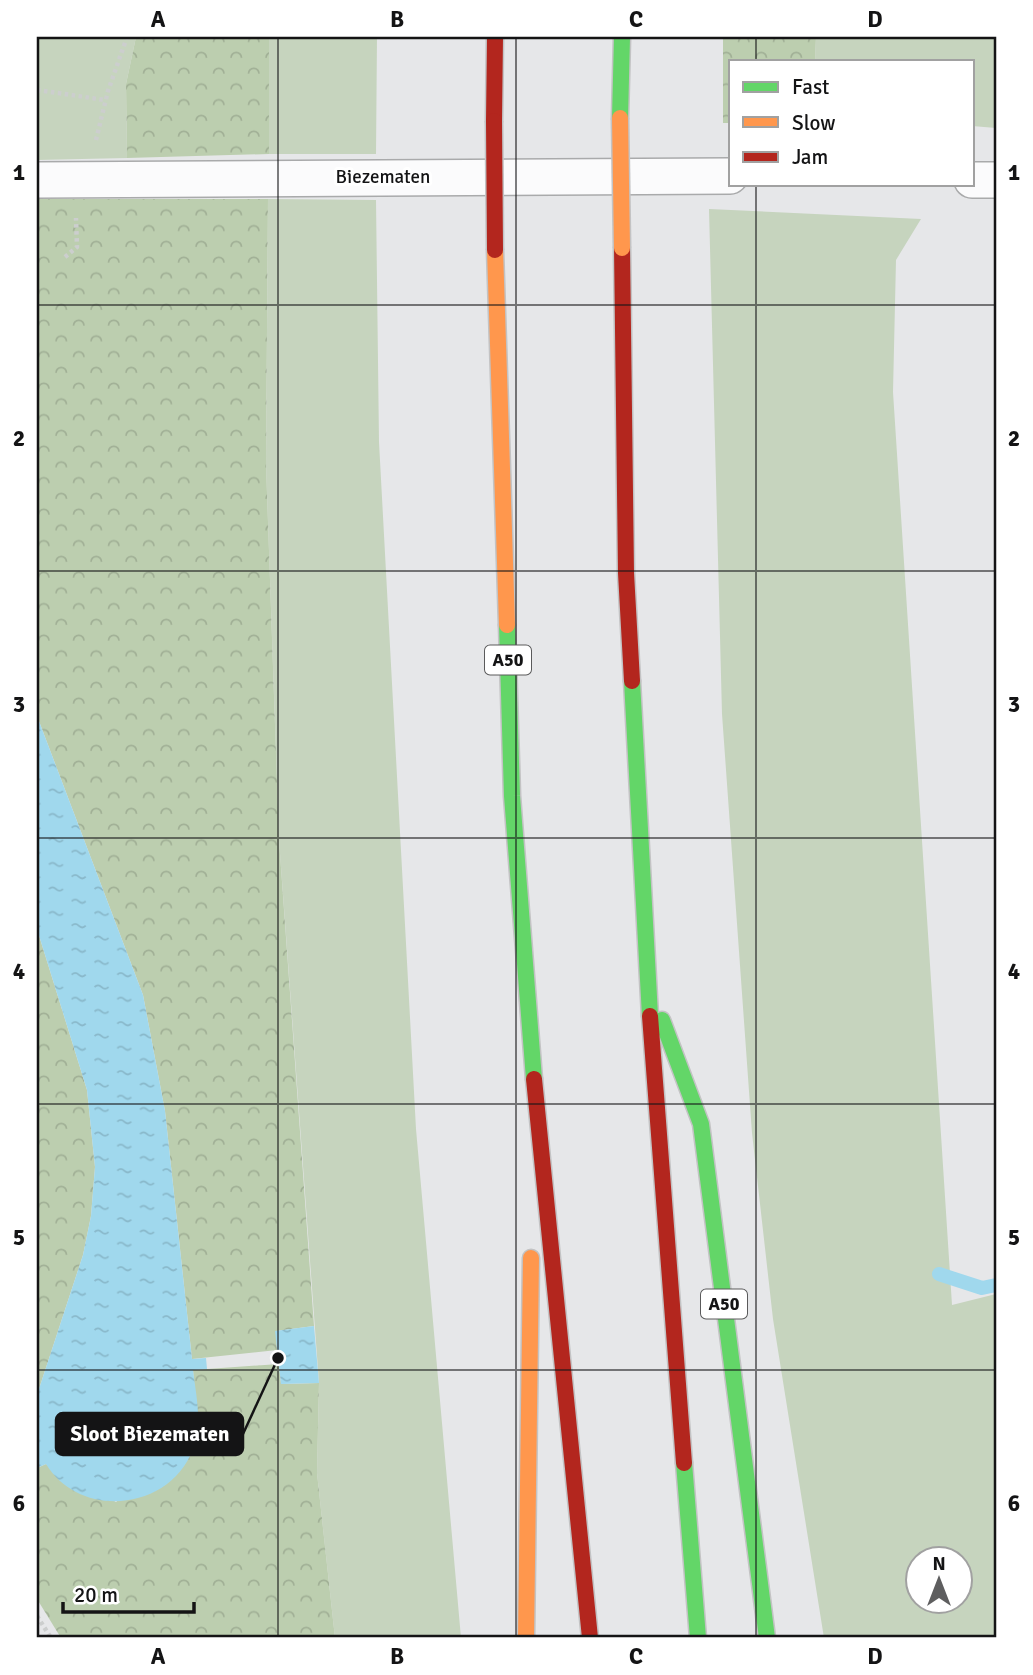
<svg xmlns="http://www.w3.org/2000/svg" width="1033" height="1675" viewBox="0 0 1033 1675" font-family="Signika,sans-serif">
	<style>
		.green { fill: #c6d4be; fill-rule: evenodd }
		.forest { fill: url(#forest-crowns) }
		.water { fill: url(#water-ripples) }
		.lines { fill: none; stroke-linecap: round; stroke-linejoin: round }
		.stream { stroke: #a0d8ed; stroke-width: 14 }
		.street-casing { stroke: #a9aaab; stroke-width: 38 }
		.fast-casing { stroke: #c3c3c4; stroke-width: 19 }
		.slow-casing { stroke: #c3c3c4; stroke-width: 19 }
		.jam-casing { stroke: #c3c3c4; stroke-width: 19 }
		.path { stroke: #cccece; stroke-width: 4.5; stroke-dasharray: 3.5 3.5; stroke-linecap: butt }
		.street { stroke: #fbfbfc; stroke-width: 35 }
		.fast { stroke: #63d668; stroke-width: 16 }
		.slow { stroke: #ff974d; stroke-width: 16 }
		.jam { stroke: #b3261e; stroke-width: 16 }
		.slow-bridge-casing { stroke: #c3c3c4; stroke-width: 19; stroke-linecap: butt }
		.jam-bridge-casing { stroke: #c3c3c4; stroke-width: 19; stroke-linecap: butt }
		.slow-bridge { stroke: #ff974d; stroke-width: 16 }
		.jam-bridge { stroke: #b3261e; stroke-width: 16 }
		.grid { fill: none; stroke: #141415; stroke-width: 2; stroke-opacity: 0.55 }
		.labels { text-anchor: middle; stroke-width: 6; stroke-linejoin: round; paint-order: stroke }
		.shield { fill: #fff; stroke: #5a5a5b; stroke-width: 2 }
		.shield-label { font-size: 18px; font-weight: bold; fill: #141415 }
		.street-label { font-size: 19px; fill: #141415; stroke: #fff }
		.leader { fill: none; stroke: #141415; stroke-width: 2.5 }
		.callout-dot { fill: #141415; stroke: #fff; stroke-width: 2.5 }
		.callout { fill: #141415; stroke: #141415; stroke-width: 2.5 }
		.callout-label { font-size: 21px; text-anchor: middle; font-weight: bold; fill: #fff }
		.neatline { fill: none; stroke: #141415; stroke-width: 2.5 }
		.grid-label { font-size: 23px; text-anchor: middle; font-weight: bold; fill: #141415 }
	</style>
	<defs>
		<pattern id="forest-crowns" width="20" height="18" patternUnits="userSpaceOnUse" patternTransform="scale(1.75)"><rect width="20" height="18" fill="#bcceaf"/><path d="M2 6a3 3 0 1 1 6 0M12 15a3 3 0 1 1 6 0" fill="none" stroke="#a1b096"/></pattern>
		<pattern id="water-ripples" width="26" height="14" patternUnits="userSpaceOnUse" patternTransform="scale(1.75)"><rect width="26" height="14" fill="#a0d8ed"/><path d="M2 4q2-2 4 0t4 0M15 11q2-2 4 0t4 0" fill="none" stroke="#89b8ca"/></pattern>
	</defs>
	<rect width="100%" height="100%" fill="#e6e7e9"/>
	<!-- green -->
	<path class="green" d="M37,37h99l-10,47 1,74 -90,2z
		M269,37h108l-1,117h-107z
		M816,37h180v91l-24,-2v-65h-157z
		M268,199l108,1 3,242 37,687 45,509h-126l-18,-165 2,-90 -40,-543 -13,-376z
		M709,209l212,10 -25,41 -3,132 59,913 44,-11v344h-172l-51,-319 -21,-186 -30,-419zM918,1560h42v42h-42z"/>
	<!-- forest -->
	<path class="forest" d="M136,37h133v117l-142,4 -1,-74z
		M723,37h93l-1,24h-85v62h-7z
		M37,199h231l-2,265 13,376 35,486 -38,5 1,19 -85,9 -27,-248 -22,-116 -106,-279z
		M37,929l50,161 8,77 -4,49 -8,39 -46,140z
		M279,1364l2,20 38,-1 -2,90 18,165h-274l-24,-39v-131l9,-4 70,38 82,-71 -5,-61z"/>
	<!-- water -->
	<path class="water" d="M37,716l106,279 22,116 27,248 14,-1 1,11 -14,1c3,26 10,54 0,79 -23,62 -113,71 -147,15l-9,4v-73l46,-140 8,-39 4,-49 -8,-77 -50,-161z
		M314,1326l5,57 -38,1 -6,-53z"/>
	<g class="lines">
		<!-- stream -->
		<path class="stream" d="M939,1274l43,14 14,-3"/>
		<!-- street casing -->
		<g class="street-casing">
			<path id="street" d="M37,180l693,-4
				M972,180h24"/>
		</g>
		<!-- fast casing -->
		<g class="fast-casing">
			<path id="fast" d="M620,118l2,-81
				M507,625l5,171 22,283
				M632,681l18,335
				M662,1020l39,104 66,514
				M684,1463l14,175"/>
		</g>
		<!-- slow casing -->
		<g class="slow-casing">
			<path id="slow" d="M495,250l12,375
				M526,1638l5,-380"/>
		</g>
		<!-- jam casing -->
		<g class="jam-casing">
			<path id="jam" d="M494,121l1,-84
				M622,248l4,325 6,108
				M650,1016l34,447
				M534,1079l56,559"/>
		</g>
		<!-- path -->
		<path class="path" d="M37,90l68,10
			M96,140l12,-49 19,-54
			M65,257l12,-10 -1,-29
			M37,1616l14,22"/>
		<!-- street -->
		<use href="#street" class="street"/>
		<!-- fast -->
		<use href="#fast" class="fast"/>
		<!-- slow -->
		<use href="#slow" class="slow"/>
		<!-- jam -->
		<use href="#jam" class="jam"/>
		<!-- slow-bridge casing -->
		<g class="slow-bridge-casing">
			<path id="slow-bridge" d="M620,118l2,130"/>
		</g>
		<!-- jam-bridge casing -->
		<g class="jam-bridge-casing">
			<path id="jam-bridge" d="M494,121l1,129"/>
		</g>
		<!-- slow-bridge -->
		<use href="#slow-bridge" class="slow-bridge"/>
		<!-- jam-bridge -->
		<use href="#jam-bridge" class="jam-bridge"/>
	</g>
	<!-- grid -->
	<path class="grid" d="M278,37v1601M516,37v1601M756,37v24M756,184v1454M37,305h959M37,571h959M37,838h959M37,1104h959M37,1370h959"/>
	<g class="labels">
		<!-- shield labels -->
		<g class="shield">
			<rect x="485" y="645.5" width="46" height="29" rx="5"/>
			<rect x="701" y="1289.5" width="46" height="29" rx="5"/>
		</g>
		<g class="shield-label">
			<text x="508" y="666">A50</text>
			<text x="724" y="1310">A50</text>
		</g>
		<!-- street labels -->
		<g class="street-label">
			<text x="383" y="183">Biezematen</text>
		</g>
	</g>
	<!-- callouts -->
	<path class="leader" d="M278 1358L243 1434"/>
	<circle class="callout-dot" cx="278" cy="1358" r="7"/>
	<rect class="callout" x="56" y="1413" width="187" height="42" rx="7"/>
	<g class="callout-label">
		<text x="150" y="1441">Sloot Biezematen</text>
	</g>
	<!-- border -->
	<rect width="1033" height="1675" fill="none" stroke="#ffffff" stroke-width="77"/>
	<!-- legend -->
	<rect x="729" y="60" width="245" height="126" fill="#ffffff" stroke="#a1a1a1" stroke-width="2"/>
	<rect x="743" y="82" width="35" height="10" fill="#63d668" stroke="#a1a1a1" stroke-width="2"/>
	<text x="792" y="94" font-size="21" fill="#141415">Fast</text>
	<rect x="743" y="117" width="35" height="10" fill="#ff974d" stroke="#a1a1a1" stroke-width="2"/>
	<text x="792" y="130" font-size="21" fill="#141415">Slow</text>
	<rect x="743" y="152" width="35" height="10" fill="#b3261e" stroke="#a1a1a1" stroke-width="2"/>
	<text x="792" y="164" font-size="21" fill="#141415">Jam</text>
	<!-- north arrow -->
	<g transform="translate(939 1580)"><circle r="33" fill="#ffffff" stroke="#a1a1a1" stroke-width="2"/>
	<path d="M0-5L12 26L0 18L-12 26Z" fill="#5e5e5f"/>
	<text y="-10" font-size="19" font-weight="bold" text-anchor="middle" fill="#141415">N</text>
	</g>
	<!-- scale -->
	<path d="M63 1602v10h131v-10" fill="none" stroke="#141415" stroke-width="3.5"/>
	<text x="74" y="1602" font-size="21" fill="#141415" stroke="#ffffff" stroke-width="5" paint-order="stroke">20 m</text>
	<rect x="38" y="38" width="957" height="1598" class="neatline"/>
	<g class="grid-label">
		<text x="158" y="27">A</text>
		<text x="397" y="27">B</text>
		<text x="636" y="27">C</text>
		<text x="875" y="27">D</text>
		<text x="19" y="180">1</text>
		<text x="1014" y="180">1</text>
		<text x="19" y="446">2</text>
		<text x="1014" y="446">2</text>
		<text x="19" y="712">3</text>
		<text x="1014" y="712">3</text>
		<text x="19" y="979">4</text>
		<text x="1014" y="979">4</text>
		<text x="19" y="1245">5</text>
		<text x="1014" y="1245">5</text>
		<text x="19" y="1511">6</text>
		<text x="1014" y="1511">6</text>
		<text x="158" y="1664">A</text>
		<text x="397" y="1664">B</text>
		<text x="636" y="1664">C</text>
		<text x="875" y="1664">D</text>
	</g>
</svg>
